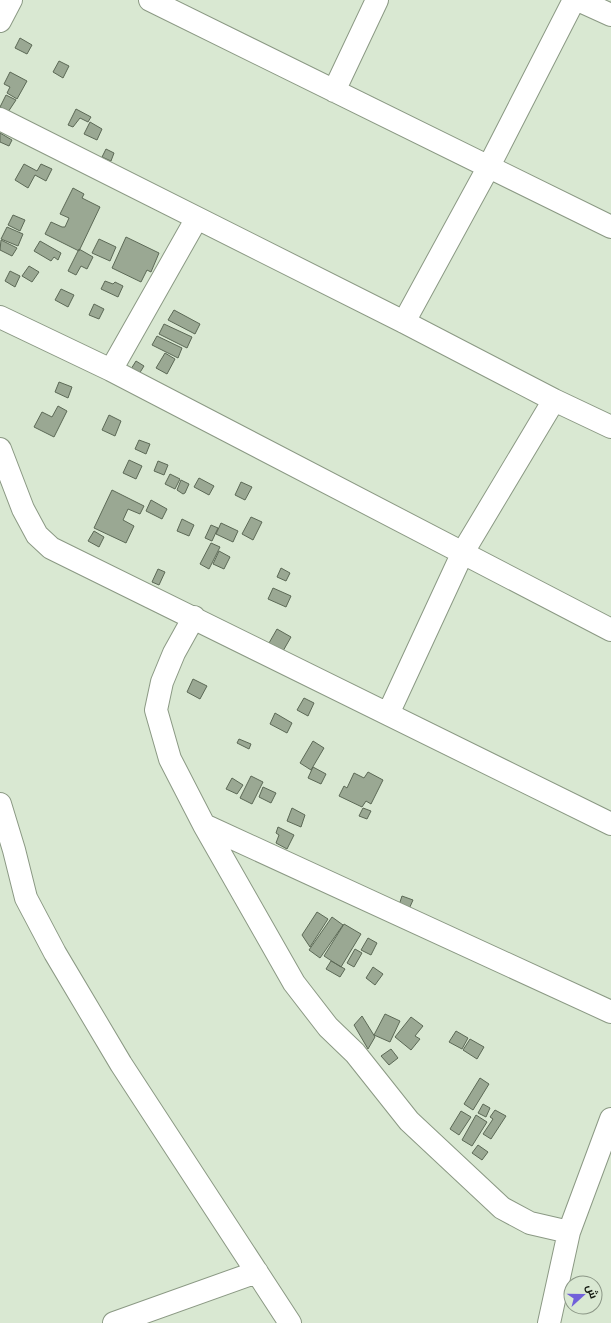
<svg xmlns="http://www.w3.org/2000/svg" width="611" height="1323" viewBox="0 0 611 1323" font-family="Raleway,Cairo,sans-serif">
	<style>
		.building { fill: #9aa893; stroke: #5c6956 }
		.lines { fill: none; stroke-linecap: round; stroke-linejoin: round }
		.minor-casing { stroke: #8b9984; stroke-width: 24 }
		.minor { stroke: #fff; stroke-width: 22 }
	</style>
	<rect width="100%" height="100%" fill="#d9e8d2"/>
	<!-- building -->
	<path class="building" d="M20,38l12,7 -5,9 -12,-6z
		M59,61l10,5 -6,12 -10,-6z
		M10,72l17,9 -10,18 -10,-6 3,-6 -6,-3z
		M6,95l10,5 -8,12 -8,-5z
		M76,109l15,8 -3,5 -8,-4 -7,9 -5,-2z
		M90,122l12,7 -5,11 -13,-6z
		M0,133l12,7 -3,6 -9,-4z
		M106,149l8,4 -3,8 -9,-4z
		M24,164l13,7 4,-7 11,5 -6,12 -11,-6 -7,13 -13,-8z
		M73,188l11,6 -2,4 18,9 -21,44 -34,-17 6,-12 11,5h3l4,-9 -9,-4z
		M13,215l12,5 -5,11 -12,-6z
		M7,227l16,7 -5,12 -17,-7z
		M126,237l33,16 -8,19 -4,-2 -6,12 -29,-14z
		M99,239l17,8 -6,14 -18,-8z
		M1,240l16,8 -5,8 -12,-6z
		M40,241l21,12 -3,7 -4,-3 -3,4 -17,-10z
		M79,249l14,8 -6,12 -6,-3 -5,9 -8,-4z
		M29,266l10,6 -7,10 -10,-6z
		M10,271l10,5 -5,11 -10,-6z
		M105,281l8,3 2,-2 8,4 -5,11 -17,-8z
		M61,289l13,6 -6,12 -13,-7z
		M94,304l10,5 -5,10 -10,-4z
		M174,310l26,14 -5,10 -27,-14z
		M164,324l28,13 -5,11 -28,-14z
		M157,336l25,12 -4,10 -26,-13z
		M165,353l10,6 -8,15 -11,-6z
		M136,361l8,5 -5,8 -8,-5z
		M59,382l13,5 -4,11 -13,-6z
		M58,406l9,5 -13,26 -20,-10 8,-15 10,5z
		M109,415l12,6 -6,15 -13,-6z
		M139,440l11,4 -4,10 -11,-5z
		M129,460l13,6 -6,13 -13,-6z
		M158,461l10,4 -4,10 -10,-4z
		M170,474l10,5 -5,10 -10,-5z
		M199,478l15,8 -5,9 -15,-8z
		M181,480l8,4 -4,9 -2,1 -6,-4z
		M241,482l11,5 -7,13 -10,-5z
		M112,490l32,16 -4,8 -12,-5 -5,11 11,6 -8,17 -32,-15z
		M151,500l16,9 -5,10 -16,-8z
		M251,517l11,5 -9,18 -11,-6z
		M182,519l12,6 -5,11 -12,-5z
		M221,523l17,8 -5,11 -17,-8z
		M211,525l7,3 -6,13 -7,-3z
		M94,531l10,6 -5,10 -11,-6z
		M211,543l9,4 -11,22 -9,-5z
		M219,551l11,6 -6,12 -11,-5z
		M281,568l9,5 -4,8 -9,-4z
		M158,569l7,3 -6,13 -7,-3z
		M273,588l18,8 -5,11 -18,-8z
		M277,629l14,8 -8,14 -14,-8z
		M193,679l14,7 -7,13 -13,-7z
		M304,698l10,5 -6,13 -11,-6z
		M275,713l17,10 -5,10 -17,-9z
		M239,739l12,5 -2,5 -12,-6z
		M313,741l11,7 -13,22 -11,-7z
		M313,767l13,7 -5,10 -13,-6z
		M368,772l15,8 -12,24 -5,-3 -4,6 -23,-11 5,-10 3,2 7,-15 10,5z
		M251,776l12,6 -11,22 -12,-6z
		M232,778l11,7 -6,9 -11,-5z
		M263,787l13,6 -5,10 -12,-6z
		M292,808l13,7 -4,12 -14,-6z
		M363,808l8,3 -4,8 -8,-3z
		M278,827l16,8 -7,14 -11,-6 3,-8 -3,-2z
		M402,896l11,4 -4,9 -10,-4z
		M317,912l11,7 -18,28 -8,-12z
		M332,917l11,8 -23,33 -11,-8z
		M344,924l17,10 -20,33 -17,-11z
		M368,938l9,5 -6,12 -10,-5z
		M355,949l7,4 -8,14 -7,-4z
		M331,961l14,8 -5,8 -14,-8z
		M373,967l10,7 -8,11 -9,-7z
		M385,1014l15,7 -10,21 -16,-7z
		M362,1016l13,21 -7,12 -14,-24z
		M411,1017l12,9 -8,10 5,3 -9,11 -16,-13z
		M456,1031l12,7 -6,11 -13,-7z
		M470,1039l14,8 -7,12 -14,-9z
		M391,1049l7,9 -9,7 -8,-9z
		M480,1078l9,6 -16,26 -9,-6z
		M483,1104l7,4 -4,9 -8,-4z
		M495,1110l11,6 -15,23 -8,-5 10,-15 -3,-2z
		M461,1111l10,6 -12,18 -9,-6z
		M476,1115l11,7 -15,24 -10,-6z
		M478,1145l10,7 -6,8 -10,-7z"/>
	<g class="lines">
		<!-- minor casing -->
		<g class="minor-casing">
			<path id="minor" d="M150,0l461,227
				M578,0l33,15
				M0,21l11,-21
				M334,91l43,-91
				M0,119l404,203 150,78 57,27
				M0,317l111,53 500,260
				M404,322l84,-154 86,-168
				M111,370l86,-152
				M0,449l23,60 14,26 14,13 560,276
				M194,617l-20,36 -12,29 -6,28 14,49 34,66 90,158 34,44 27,26 54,68 93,87 28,15 39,9
				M388,714l75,-162 91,-152
				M0,804l14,46 12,48 29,55 66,111 169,259
				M204,825l407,187
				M114,1323l143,-51
				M549,1323l20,-91 42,-113"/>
		</g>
		<!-- minor -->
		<use href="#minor" class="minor"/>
	</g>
	<!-- north arrow -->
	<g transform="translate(583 1295) rotate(69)"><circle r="19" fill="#d9e8d2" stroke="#8b9686"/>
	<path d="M0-3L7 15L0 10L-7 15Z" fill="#7160da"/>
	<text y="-6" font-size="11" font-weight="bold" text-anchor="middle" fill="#151b13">ش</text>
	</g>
</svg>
